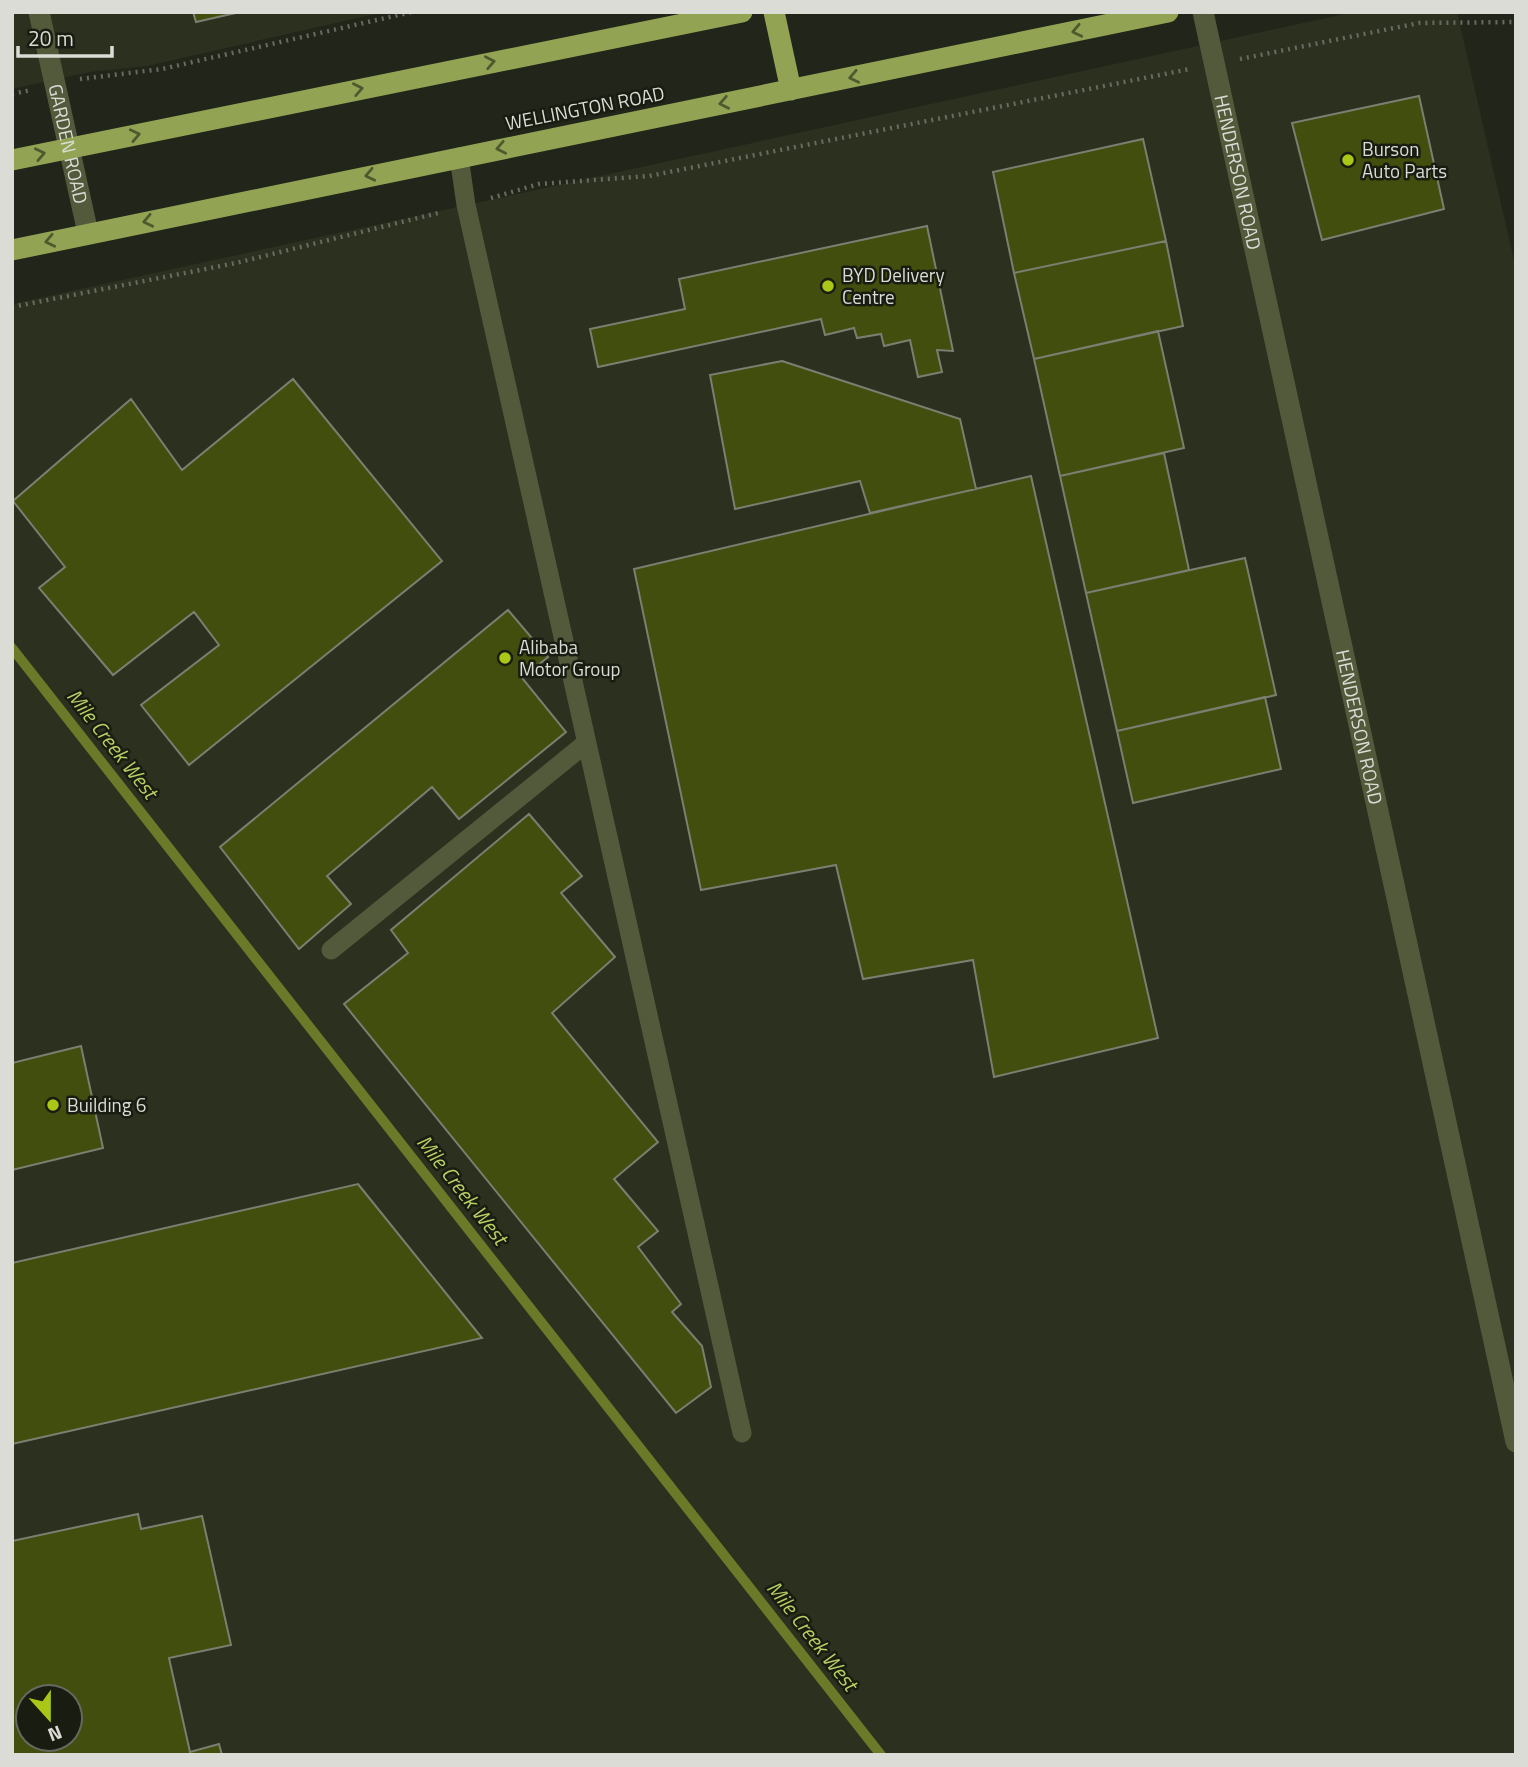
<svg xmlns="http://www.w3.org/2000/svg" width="1528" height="1767" viewBox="0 0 1528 1767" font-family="'Titillium Web',sans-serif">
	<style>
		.built { fill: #2c301f; fill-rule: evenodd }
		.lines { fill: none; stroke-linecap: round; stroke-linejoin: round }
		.stream { stroke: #6a7a29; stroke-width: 10 }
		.building { fill: #424e0d; stroke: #7b7e71; stroke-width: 2; fill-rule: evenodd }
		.path { stroke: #686b61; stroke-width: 4.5; stroke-dasharray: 2 5; stroke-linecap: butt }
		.lane { stroke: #525a3b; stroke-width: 19 }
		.street { stroke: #525a3b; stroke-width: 21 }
		.highway { stroke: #92a454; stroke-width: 21 }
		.oneway { stroke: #4f592f }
		.poi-dot { fill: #aac717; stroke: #191c11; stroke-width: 2.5 }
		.labels { text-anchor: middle; stroke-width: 5; stroke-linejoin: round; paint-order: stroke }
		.street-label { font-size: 19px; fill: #dadcd5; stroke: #191c11 }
		.poi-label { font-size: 19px; fill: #dadcd5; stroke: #191c11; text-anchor: start }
		.water-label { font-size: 21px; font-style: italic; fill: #b8d063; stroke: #191c11 }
	</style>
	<rect width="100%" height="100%" fill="#22251a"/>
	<!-- built -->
	<path class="built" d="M12,12h372l-237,54 -57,6 -78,17z
		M1354,12h103l59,257v1486h-1504v-1451zM28,1697h42v42h-42z"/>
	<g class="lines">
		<!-- stream -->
		<path class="stream" d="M12,648l869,1107"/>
	</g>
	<!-- building -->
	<path class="building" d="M193,12h47l-44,10z
		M1419,96l25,113 -122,31 -30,-117z
		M1143,139l23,102 -152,32 -21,-101z
		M927,226l26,125 -16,-1 5,22 -24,5 -8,-37 -26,6 -3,-12 -24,4 -3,-10 -29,7 -4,-16 -223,48 -8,-38 95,-20 -6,-30z
		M1166,241l17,85 -149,33 -20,-86z
		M1158,331l26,117 -124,28 -26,-117z
		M782,361l178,58 16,70 -106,24 -10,-32 -125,28 -25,-134z
		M293,379l149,182 -253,204 -48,-60 78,-60 -25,-33 -81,63 -74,-87 26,-21 -52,-66 118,-102 51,71z
		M1164,453l25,117 -103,23 -26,-117z
		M1031,476l127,562 -164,39 -21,-117 -110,19 -27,-114 -135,25 -67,-321z
		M1245,558l31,137 -159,36 -31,-138z
		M508,610l40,47 -26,21 44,54 -107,87 -27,-32 -105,89 24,28 -52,45 -79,-102z
		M1265,697l16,72 -148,34 -16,-72z
		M529,814l53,62 -21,17 54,64 -63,56 106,129 -44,37 44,52 -20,16 43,57 -9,8 30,34 9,41 -35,26 -332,-409 64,-51 -17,-23z
		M81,1046l22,102 -91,22v-107z
		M358,1184l124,154 -470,106v-181z
		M138,1514l3,15 61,-13 29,129 -62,13 21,94 29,-8 3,11h-210v-214zM28,1697h42v42h-42z"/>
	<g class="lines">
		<!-- path -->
		<path class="path" d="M1240,59l179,-36 97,-1
			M80,79l82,-10 250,-57
			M12,94l19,-4
			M491,198l48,-14 110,-8 541,-107
			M12,307l224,-44 206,-51"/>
		<!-- lane -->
		<path class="lane" d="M459,157l7,48 276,1228
			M331,950l254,-206"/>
		<!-- street -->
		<g class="street">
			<path id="s1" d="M39,12l49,221"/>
			<path id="s2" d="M1203,12l313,1430"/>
		</g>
		<!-- highway -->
		<path class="highway" d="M774,12l17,78
			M12,160l730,-148
			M12,250l1156,-238"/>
	</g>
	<!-- one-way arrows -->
	<defs><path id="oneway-chevron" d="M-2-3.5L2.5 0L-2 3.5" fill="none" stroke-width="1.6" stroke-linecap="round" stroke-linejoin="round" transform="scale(1.75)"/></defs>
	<g class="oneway">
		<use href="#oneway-chevron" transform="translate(1077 31) rotate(168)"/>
		<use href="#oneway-chevron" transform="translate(490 62) rotate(-11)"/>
		<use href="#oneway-chevron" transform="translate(854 77) rotate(168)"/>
		<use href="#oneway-chevron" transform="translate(358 89) rotate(-11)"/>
		<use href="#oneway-chevron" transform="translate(724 103) rotate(169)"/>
		<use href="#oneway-chevron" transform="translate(135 135) rotate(-12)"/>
		<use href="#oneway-chevron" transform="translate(501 148) rotate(169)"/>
		<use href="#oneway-chevron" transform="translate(40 154) rotate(-12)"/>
		<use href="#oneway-chevron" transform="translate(370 175) rotate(168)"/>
		<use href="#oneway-chevron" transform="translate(148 221) rotate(168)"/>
		<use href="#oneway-chevron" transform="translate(50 241) rotate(168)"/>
	</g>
	<!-- markers -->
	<g class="poi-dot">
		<circle cx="1348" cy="160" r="7"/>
		<circle cx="828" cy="286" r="7"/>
		<circle cx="505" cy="658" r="7"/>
		<circle cx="53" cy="1105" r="7"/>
	</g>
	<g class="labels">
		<!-- street labels -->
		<g class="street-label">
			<text transform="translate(585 108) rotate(-11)" y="7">WELLINGTON ROAD</text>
			<text dy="7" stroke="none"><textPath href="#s1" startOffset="135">GARDEN ROAD</textPath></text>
			<text dy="7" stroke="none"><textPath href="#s2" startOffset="164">HENDERSON ROAD</textPath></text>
			<text dy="7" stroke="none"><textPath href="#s2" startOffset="732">HENDERSON ROAD</textPath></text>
		</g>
		<!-- poi labels -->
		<g class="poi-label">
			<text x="1362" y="156">Burson<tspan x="1362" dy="22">Auto Parts</tspan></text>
			<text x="842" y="282">BYD Delivery<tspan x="842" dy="22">Centre</tspan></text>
			<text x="519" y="654">Alibaba<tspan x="519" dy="22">Motor Group</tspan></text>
			<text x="67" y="1112">Building 6</text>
		</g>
		<!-- water labels -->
		<g class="water-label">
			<text transform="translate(112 744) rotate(52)" y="7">Mile Creek West</text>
			<text transform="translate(462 1190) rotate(52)" y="7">Mile Creek West</text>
			<text transform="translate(812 1636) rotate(52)" y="7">Mile Creek West</text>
		</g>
	</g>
	<!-- border -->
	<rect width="1528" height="1767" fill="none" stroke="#dadcd5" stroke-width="28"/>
	<!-- north arrow -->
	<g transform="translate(49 1718) rotate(159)"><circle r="33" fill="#191c11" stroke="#66695f" stroke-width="2"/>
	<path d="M0-5L12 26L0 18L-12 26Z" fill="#aac717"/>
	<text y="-10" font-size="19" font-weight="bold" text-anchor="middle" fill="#dadcd5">N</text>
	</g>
	<!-- scale -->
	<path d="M18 46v10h94v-10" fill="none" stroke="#dadcd5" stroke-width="3.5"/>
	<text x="28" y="46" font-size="21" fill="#dadcd5" stroke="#191c11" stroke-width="5" paint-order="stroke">20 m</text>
</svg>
